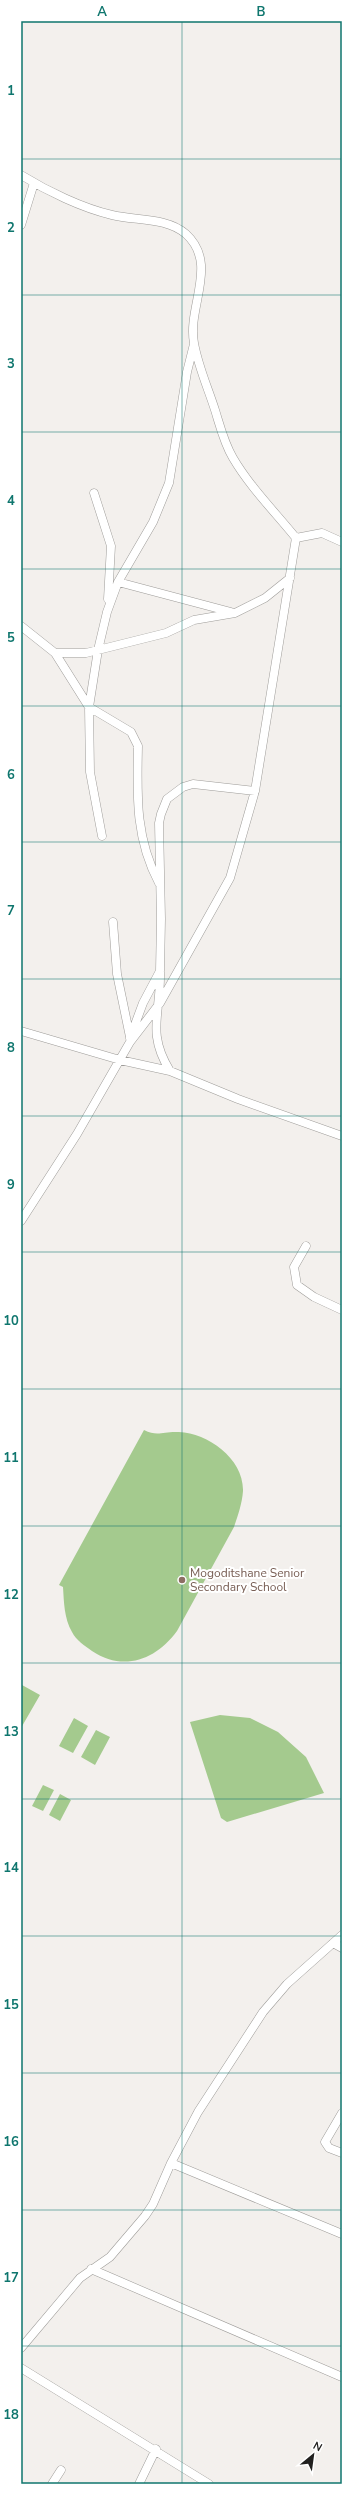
<svg xmlns="http://www.w3.org/2000/svg" width="363" height="2505" viewBox="0 0 363 2505" font-family="'Nunito Sans',sans-serif">
	<style>
		.green { fill: #a4ca8e }
		.lines { fill: none; stroke-linecap: round; stroke-linejoin: round }
		.minor-casing { stroke: #9e9c99; stroke-width: 9 }
		.minor { stroke: #fff; stroke-width: 8 }
		.grid { fill: none; stroke: #0f766e; stroke-width: 1; stroke-opacity: 0.55 }
		.education-dot { fill: #8d6e63; stroke: #fff; stroke-width: 1.5 }
		.labels { text-anchor: middle; stroke-width: 4; stroke-linejoin: round; paint-order: stroke }
		.education-label { font-size: 12px; fill: #785e54; stroke: #fff; text-anchor: start }
		.neatline { fill: none; stroke: #0f766e; stroke-width: 1.5 }
		.grid-label { font-size: 13px; text-anchor: middle; font-weight: bold; fill: #0f766e }
	</style>
	<rect width="100%" height="100%" fill="#f3f0ed"/>
	<!-- green -->
	<path class="green" d="M144,1430c14,7 19,1 35,2 29,1 65,27 64,59 -1,13 -5,24 -9,36l-57,104c-21,29 -54,41 -85,20 -7,-5 -16,-11 -20,-19 -8,-14 -8,-30 -9,-45l-4,-2z
		M22,1685l18,10 -19,33v-42z
		M220,1715l30,3 28,14 28,25 18,36 -97,29 -6,-4 -31,-96z
		M74,1718l14,8 -15,27 -14,-7z
		M96,1730l14,7 -15,28 -14,-8z
		M43,1785l11,5 -11,21 -11,-5z
		M60,1794l11,6 -11,21 -11,-6z"/>
	<g class="lines">
		<!-- minor casing -->
		<g class="minor-casing">
			<path id="minor" d="M21,175c26,16 61,33 91,40 24,6 55,2 74,19 33,30 1,73 8,109 4,23 14,45 21,67 5,16 9,33 18,48 17,29 42,54 63,80l-41,253 -25,87 -70,125 -30,39 -53,92 -56,87
				M21,225l13,-42
				M94,493l17,53 -3,53
				M296,538l26,-5 20,9
				M118,582l113,30
				M21,626l34,27 34,54 42,25 7,14c-1,49 -3,92 21,137
				M55,653h31l80,-20 28,-13 41,-7 30,-15 25,-20
				M102,836l-12,-64 -1,-65 9,-57 9,-38 11,-30 35,-60 16,-39 18,-111 7,-28
				M113,922l4,52 13,63
				M160,972c1,42 -14,60 10,99
				M21,1031l99,29 50,11 68,28 104,37
				M130,1038l13,-35 17,-32 1,-52 -2,-96 2,-9 6,-15 16,-12 10,-3 62,7
				M306,1246l-12,21 3,18 17,12 28,13
				M333,1943l9,5
				M342,2113l-17,29 4,6 13,5
				M171,2163l171,71
				M91,2269l251,108
				M21,2348l59,-70 30,-21 35,-41 8,-12 18,-41 27,-51 65,-100 24,-28 55,-49
				M21,2368l188,116
				M52,2484l9,-14
				M139,2484l17,-35"/>
		</g>
		<!-- minor -->
		<use href="#minor" class="minor"/>
	</g>
	<!-- grid -->
	<path class="grid" d="M182,21v2463M21,159h321M21,295h321M21,432h321M21,569h321M21,706h321M21,842h321M21,979h321M21,1116h321M21,1252h321M21,1389h321M21,1526h321M21,1663h321M21,1799h321M21,1936h321M21,2073h321M21,2210h321M21,2346h321"/>
	<!-- markers -->
	<circle class="education-dot" cx="182" cy="1580" r="4"/>
	<g class="labels">
		<!-- education labels -->
		<g class="education-label">
			<text x="190" y="1577">Mogoditshane Senior<tspan x="190" dy="14">Secondary School</tspan></text>
		</g>
	</g>
	<!-- border -->
	<rect width="363" height="2505" fill="none" stroke="#ffffff" stroke-width="44"/>
	<!-- north arrow -->
	<g transform="translate(313 2455) rotate(29)" stroke="#ffffff" stroke-width="3" paint-order="stroke">
	<path d="M0-3L7 15L0 10L-7 15Z" fill="#21201f"/>
	<text y="-6" font-size="11" font-weight="bold" text-anchor="middle" fill="#21201f">N</text>
	</g>
	<rect x="22" y="22" width="319" height="2461" class="neatline"/>
	<g class="grid-label">
		<text x="102" y="16">A</text>
		<text x="261" y="16">B</text>
		<text x="11" y="95">1</text>
		<text x="11" y="232">2</text>
		<text x="11" y="368">3</text>
		<text x="11" y="505">4</text>
		<text x="11" y="642">5</text>
		<text x="11" y="779">6</text>
		<text x="11" y="915">7</text>
		<text x="11" y="1052">8</text>
		<text x="11" y="1189">9</text>
		<text x="11" y="1325">10</text>
		<text x="11" y="1462">11</text>
		<text x="11" y="1599">12</text>
		<text x="11" y="1736">13</text>
		<text x="11" y="1872">14</text>
		<text x="11" y="2009">15</text>
		<text x="11" y="2146">16</text>
		<text x="11" y="2282">17</text>
		<text x="11" y="2419">18</text>
	</g>
</svg>
